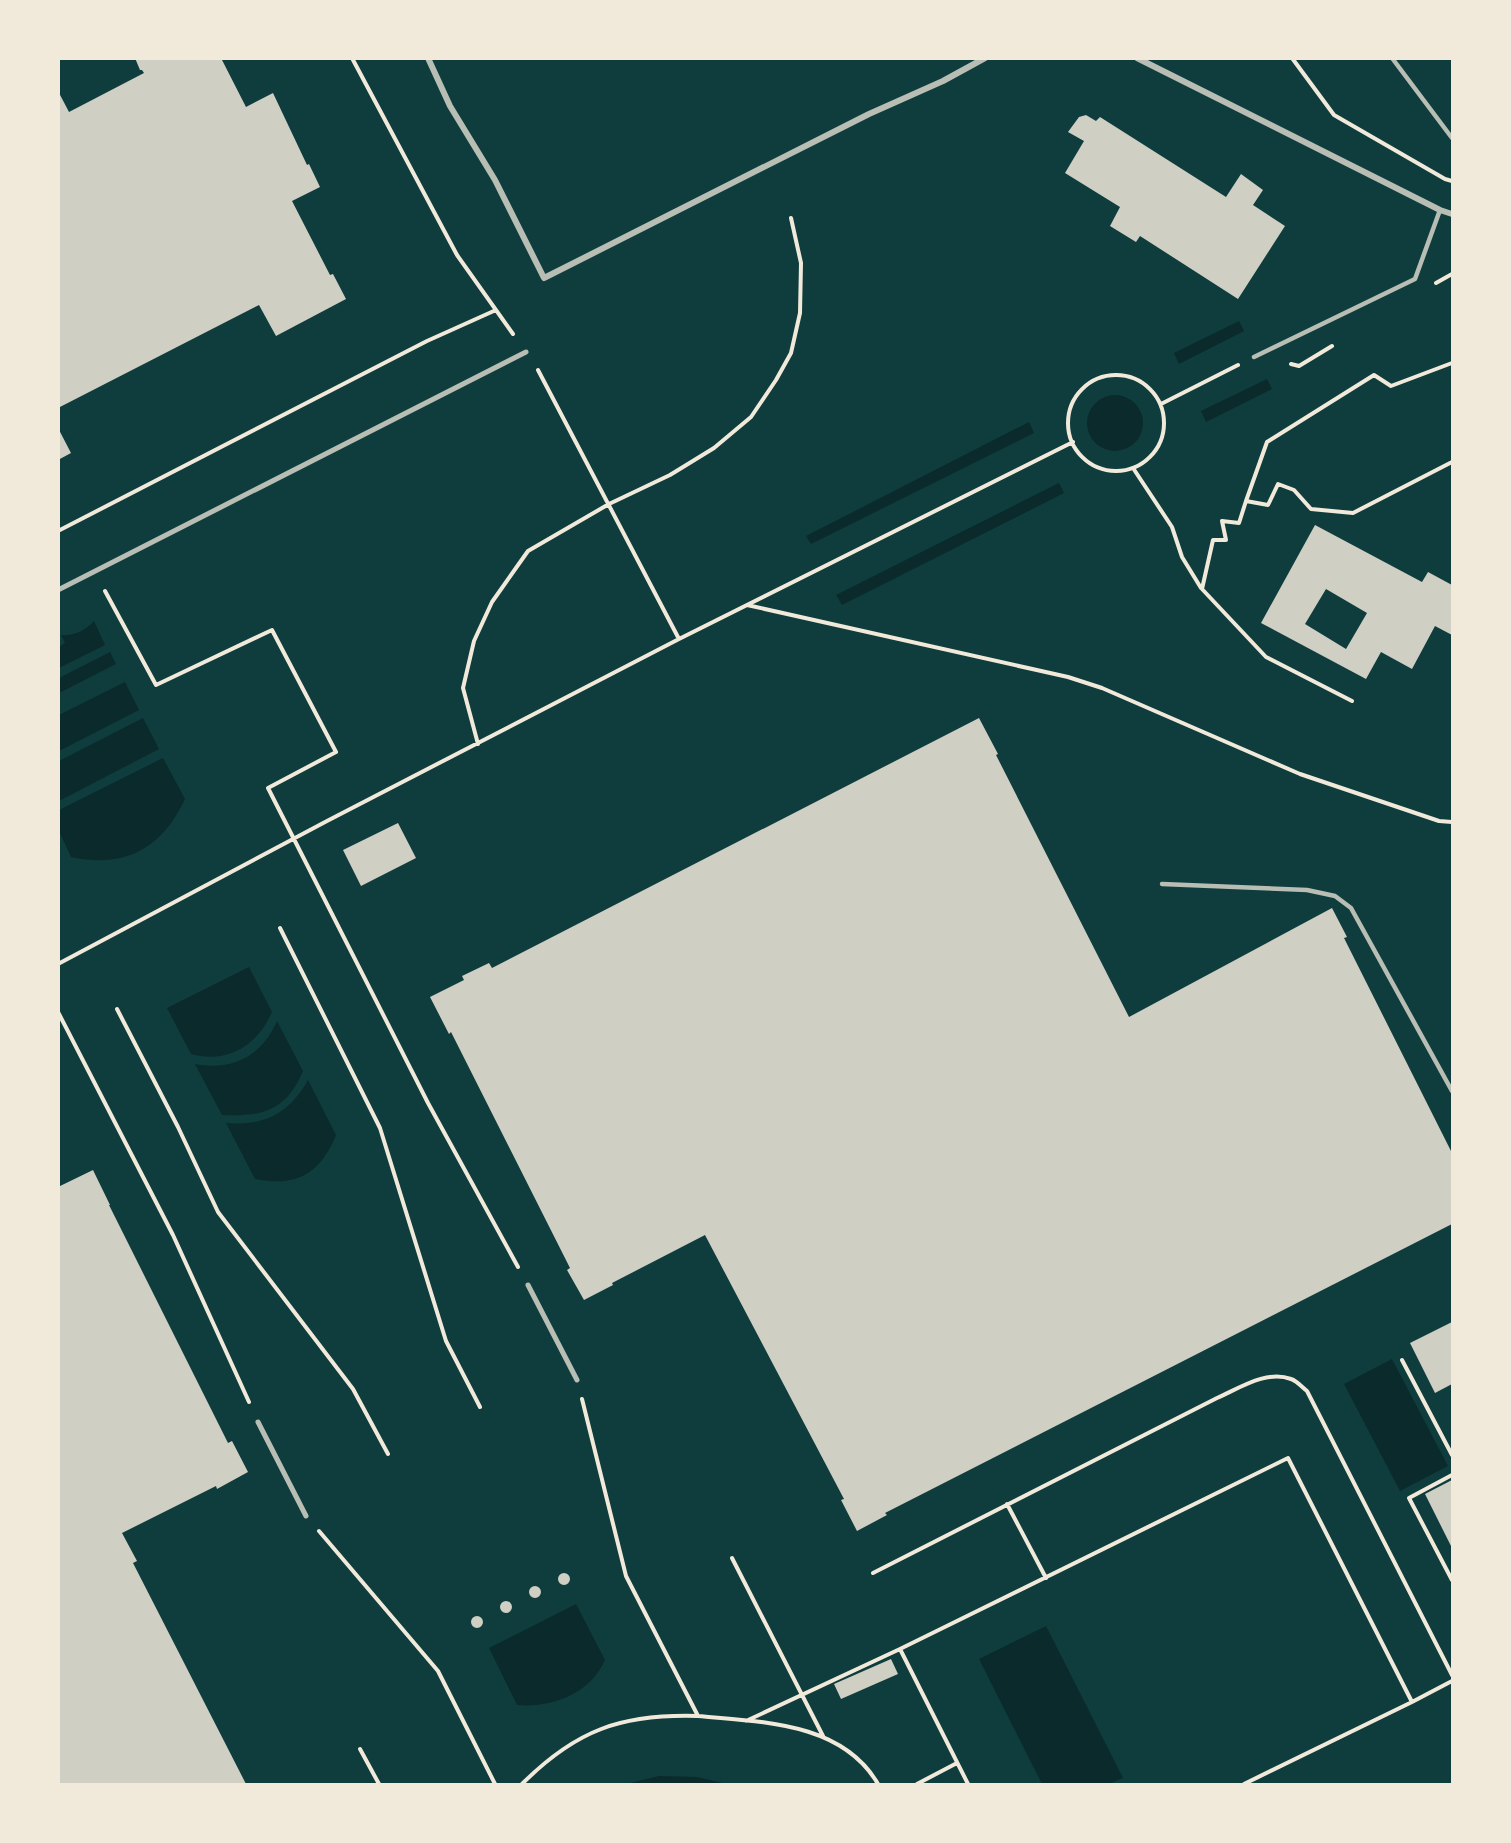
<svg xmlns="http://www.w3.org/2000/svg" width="1511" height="1843" viewBox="0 0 1511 1843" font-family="Manrope,sans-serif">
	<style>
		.water { fill: #0a2a2b }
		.building { fill: #cfcfc3; fill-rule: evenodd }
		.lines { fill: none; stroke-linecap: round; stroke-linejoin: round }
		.path { stroke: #f1e9da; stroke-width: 4 }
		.service { stroke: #b8beb3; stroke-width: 4.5 }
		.pedestrian { stroke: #b8beb3; stroke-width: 5 }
		.minor { stroke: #b8beb3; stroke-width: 6 }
	</style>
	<rect width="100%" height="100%" fill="#0f3d3e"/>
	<!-- water -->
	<path class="water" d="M1239,321l5,10 -65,33 -5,-11z
		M1267,379l5,10 -66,33 -5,-11z
		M1087 423a28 28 0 1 1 56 0a28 28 0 1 1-56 0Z
		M1029,422l5,11 -223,111 -5,-8z
		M1059,483l5,10 -222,112 -6,-10z
		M94,621l11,24 -46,23v-21l6,-4 -4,-8c13,1 24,-4 33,-14z
		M110,652l6,12 -57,29v-15z
		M125,682l14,28 -80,41v-36z
		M143,718l16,31 -100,52v-40z
		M163,758l22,41c-23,49 -60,70 -114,58l-12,-26v-21z
		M249,967l23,45c-14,33 -45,52 -81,42l-24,-46z
		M277,1021l26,50c-17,40 -41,46 -81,44l-27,-51c37,7 67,-8 82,-43z
		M308,1080l28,55c-16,40 -41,52 -81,44l-29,-56c38,3 63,-9 82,-43z
		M1392,1359l56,107 -48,25 -56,-107z
		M576,1604l29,56c-15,34 -53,48 -88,45l-28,-57z
		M1046,1626l77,152 -14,6h-67l-63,-125z
		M659,1776l38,1 30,7h-101z"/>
	<!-- building -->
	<path class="building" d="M135,58h86l25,49 27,-14 34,72 2,-1 11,23 -28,14 38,74 3,-1 13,25 -70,37 -17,-31 -201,103v-317l11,21 75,-39 -2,-3h-2z
		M1086,115l10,6 4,-4 126,80 15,-23 22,16 -10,15 32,21 -47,73 -98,-63 -4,6 -26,-16 10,-19 -55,-34 19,-32 -16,-9 11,-15z
		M58,428l13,25 -13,7z
		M1315,525l107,57 6,-10 24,13v50l-17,-9 -23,43 -31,-17 -15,27 -105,-56zM1326,589l41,24 -21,36 -41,-25z
		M979,718l19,36 -2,1 133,262 203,-109 15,29 -3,1 108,215v71l-567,289 2,2 -30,16 -16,-31 3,-1 -139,-264 -93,48 1,2 -29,15 -17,-30 3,-2 -119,-236 -2,2 -19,-37 34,-17 -2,-4 27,-13 3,5z
		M398,823l18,35 -55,28 -18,-36z
		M93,1170l17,35h-1l119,238 4,-2 16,31 -31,17 -1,-3 -94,47 15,28 -4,2 113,221h-188v-597z
		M1452,1322v62l-17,9 -25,-50z
		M1452,1480v68l-27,-54z
		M558 1579a6 6 0 1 1 12 0a6 6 0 1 1-12 0Z
		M529 1592a6 6 0 1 1 12 0a6 6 0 1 1-12 0Z
		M500 1607a6 6 0 1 1 12 0a6 6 0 1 1-12 0Z
		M471 1622a6 6 0 1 1 12 0a6 6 0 1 1-12 0Z
		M891,1659l7,15 -57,25 -7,-15z"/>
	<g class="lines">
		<!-- path -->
		<path class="path" d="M352,58l105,197 56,79
			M1292,58l42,57 111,64 7,2
			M1436,283l16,-9
			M1291,364l8,2 33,-20
			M538,370l141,269
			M1068 423a48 48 0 1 1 96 0a48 48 0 1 1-96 0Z
			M1161,404l77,-39
			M1133,468l39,59 10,30 19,31
			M1246,501l21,-59 107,-67 17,11 61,-23
			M58,531l369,-190 69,-31
			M105,591l51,94 116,-55 64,122 -68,36 160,315 90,164
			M747,605l321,72 34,11 198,86 139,47 13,1
			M1352,701l-86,-44 -64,-68 11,-49h13l-4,-19 17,2 7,-22 22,4 10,-21 16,6 17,19 42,4 99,-51
			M478,744l-15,-56 11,-47 18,-39 36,-51 81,-47 61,-29 44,-27 37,-31 25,-37 15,-27 9,-40 1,-50 -10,-45
			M280,928l100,200 66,213 34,66
			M58,964l269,-143 352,-182 394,-197
			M117,1009l61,118 40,85 135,177 35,65
			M58,1012l115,223 76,167
			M1402,1360l50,95
			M582,1399l44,177 72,140c64,6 144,6 180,68
			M1452,1475l-43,23 43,82
			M1007,1504l39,74
			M319,1531l119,140 57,113
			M732,1558l91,178
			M873,1573l344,-175c23,-10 49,-28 74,-19 6,2 11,8 16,12l145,284
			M900,1649l68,135
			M1412,1702l40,-21
			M746,1721l154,-72 388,-191 124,244 -168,82
			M360,1749l19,35
			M522,1784c54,-54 99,-70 175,-68
			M917,1784l40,-21"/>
		<!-- service -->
		<path class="service" d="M1392,58l60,80
			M1254,357l161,-78 25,-69
			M1162,884l145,6 28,6 16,12 101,183"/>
		<!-- pedestrian -->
		<path class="pedestrian" d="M58,590l468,-238
			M528,1285l49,95
			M258,1422l48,94"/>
		<!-- minor -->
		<path class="minor" d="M428,58l22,48 45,74 49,98 325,-164 74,-33 42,-23
			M1137,58l303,152 12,4"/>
	</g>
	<!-- border -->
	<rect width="1511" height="1843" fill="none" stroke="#f1e9da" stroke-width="120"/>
</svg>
